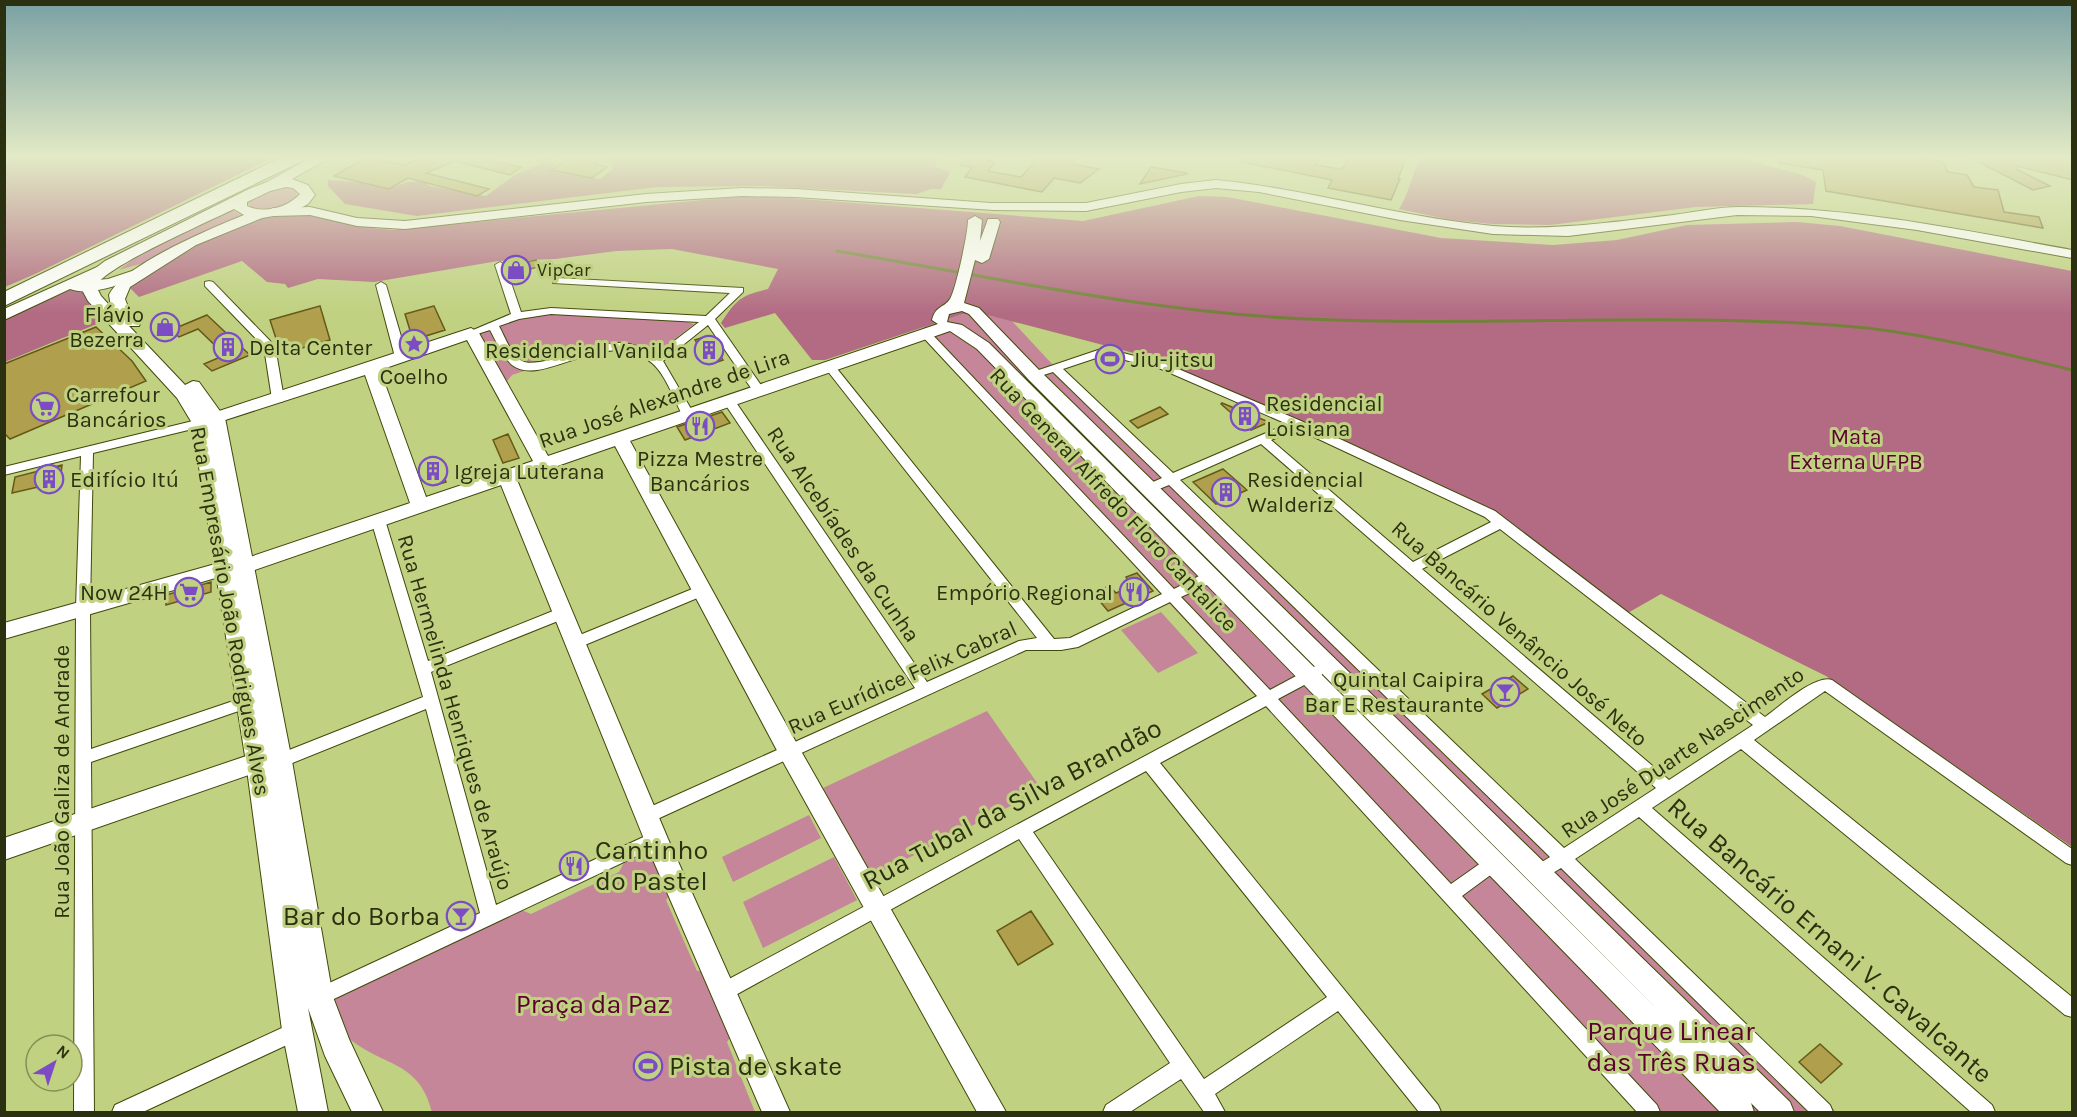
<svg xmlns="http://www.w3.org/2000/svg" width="2077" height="1117" viewBox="0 0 2077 1117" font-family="Karla,sans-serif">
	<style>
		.green { fill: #c5869a }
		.forest { fill: #b26b83 }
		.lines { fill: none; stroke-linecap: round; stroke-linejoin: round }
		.stream { stroke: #74813b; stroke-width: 3 }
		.building { fill: #b0a04e; stroke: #655917; stroke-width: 1.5 }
		.street-casing { stroke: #404909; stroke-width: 2 }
		.secondary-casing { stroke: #404909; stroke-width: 2 }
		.primary-casing { stroke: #404909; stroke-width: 2 }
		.highway-casing { stroke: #404909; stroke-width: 2 }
		.street { fill: #fff; fill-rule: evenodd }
		.secondary { fill: #fff; fill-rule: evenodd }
		.primary { fill: #fff; fill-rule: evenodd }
		.highway { fill: #fff; fill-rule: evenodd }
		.labels { text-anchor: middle; stroke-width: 6; stroke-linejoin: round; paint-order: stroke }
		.far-poi-label { font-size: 18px; fill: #2b3110; stroke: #c0d181; text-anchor: start }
		.poi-label { font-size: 22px; fill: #2b3110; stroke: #c0d181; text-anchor: start }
		.street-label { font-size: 22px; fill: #2b3110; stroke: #c0d181 }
		.park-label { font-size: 22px; fill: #5b002f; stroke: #c0d181 }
		.near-street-label { font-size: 27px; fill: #2b3110; stroke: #c0d181 }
		.near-poi-label { font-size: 27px; fill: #2b3110; stroke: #c0d181; text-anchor: start }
		.near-park-label { font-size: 27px; fill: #5b002f; stroke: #c0d181 }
	</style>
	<rect width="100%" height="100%" fill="#c0d181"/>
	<!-- green -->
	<path class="green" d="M279,187l13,1 5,4 -1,5c-12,11 -28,14 -44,11l-4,-5 4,-6z
		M232,210l13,7 -98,45 -28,8c33,-27 74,-43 113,-60z
		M980,313l32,8 40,43 784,748h-194l-632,-680 -87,-105 40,-13z
		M544,314h34l106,7 10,3 -37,29 -30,-10h-27l-68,20 -14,-1 -20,-33v-4z
		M488,330l2,1 21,34 5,3 20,-1 -24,8 -8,10 -25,-52z
		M1161,612l37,41 -40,20 -37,-43z
		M987,711l55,79 -171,87 -48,-89z
		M809,815l12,23 -88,44 -11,-25z
		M655,846l19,43 -8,11 31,71h12l25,60 -7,11 28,70h-323c-13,-51 -47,-45 -81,-72 -13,-10 -17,-26 -23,-41l191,-90 12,5 88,-42 8,-15z
		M834,857l23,43 -94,48 -20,-46z"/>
	<!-- forest -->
	<path class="forest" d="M5,157h269l-239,117 -30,13z
		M546,157h4l1,6 4,1 -3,4 48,11 13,-10 -1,-6h-6v-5l6,-1h327l-4,6 1,4 14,5 -9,17h-10l-15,5 -154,-8 -105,1 -240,29 -72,-12 -17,-18v-6l42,3 21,5 16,-6 16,-1 7,5 56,10 29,-21 26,-11 -3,-4z
		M1420,157h325c22,13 50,11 71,25l-3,22 -117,3 -146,18 -58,-1 -41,-4 -52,-11c10,-16 13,-34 21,-52z
		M754,195l329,26 116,-25 28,1 214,41 112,7 64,-5 70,-15 110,-3 43,4 232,45v576l-246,-171 -165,-82 -35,20 -127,-97 -215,-102 -135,-58 -169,-44 -17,1 -138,46h-13l-37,-47 -50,15 -4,-5c16,-24 19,-27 47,-34l10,-20 -106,-20 -56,2 -61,8 -57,2 -124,21 -56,-3 -30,9 -3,-4 -18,-2 -25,-21 -103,36 -9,-9 8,-9 40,-26 82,-36 34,-3 25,1 41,12 33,3z
		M69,289h16l4,15 15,17 -99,41v-45z"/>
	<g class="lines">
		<!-- stream -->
		<path class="stream" d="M837,251c157,26 310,61 470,68 179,8 359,-7 538,7 77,6 152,26 227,44"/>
	</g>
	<!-- building -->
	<path class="building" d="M365,158l40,7 14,-7h61l41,9 -11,8 -55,-14 -29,12 63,16 -12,7 -69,-18 -19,11 -55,-13z
		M569,158h33l-8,6 13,3 -15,11 -41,-8z
		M966,158h25l-3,3 7,1 -7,9 33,6 17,-19h37l-4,6 28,5 -19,14 -26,-5 -12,14 -77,-15 7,-10 -12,-2z
		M1242,158h77l-4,7 24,4 4,-1 5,-10h58l-8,21h2l-9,21 -63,-12 4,-8 -90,-18z
		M1779,158h140l23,3 6,11 19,3 7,12 24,3 6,22 35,5 4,11 -217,-37 -3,-21 -44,-7z
		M1971,158h102v22l-56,-14 -1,3 34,17 -17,4z
		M1151,167l36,6v1l-47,10z
		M536,260l2,7 -28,7 -3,-9z
		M320,306l10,34 -49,14 -11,-34z
		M434,306l11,24 -32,10 -8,-26z
		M207,315l17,16 26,24 -38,16 -8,-7 21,-9 -27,-26 -19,8 -8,-7z
		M96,327l36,34 14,20 -136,58 -6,-6v-69z
		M708,336l15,24 -12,4 -16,-24z
		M1222,403l47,19 -18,8 -30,-26z
		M1160,407l8,7 -30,14 -8,-7z
		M722,412l8,11 -45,17 -8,-13z
		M508,434l11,24 -16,5 -10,-23z
		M438,460l8,22 -10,3 -8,-2 -4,-15 4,-5z
		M62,465l-2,17 -48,11 3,-16z
		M1223,469l24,21 -31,14 -23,-22z
		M1137,573l16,18 -45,20 -15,-18 16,-7 7,7 17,-7 -7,-9z
		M211,582v10l-45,13v-10z
		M1513,676l15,13 -31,19 -15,-14z
		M1031,911l22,33 -35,21 -21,-34z
		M1820,1044l22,20 -21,19 -22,-21z"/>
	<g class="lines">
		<!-- street casing -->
		<g class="street-casing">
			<path id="street" d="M500,262l5,3 16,47 30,-4 155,8 24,-23 -177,-10v-4l4,-1 186,10v4l-28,27 50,72 -2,3h-8l-47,-69 -45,36 31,53 -6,4 -6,-4c-9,-16 -16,-39 -30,-51 -43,-39 -109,26 -140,2 -10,-9 -16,-24 -22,-35l-19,6 -5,-3 45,-19 -16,-49zM551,314l148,8 -43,33c-11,-7 -21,-11 -35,-12 -24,-1 -84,27 -99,18 -11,-6 -17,-24 -23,-35l20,-7z
				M209,281l4,1 62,64 9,53 -2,3h-8l-2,-3 -8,-52 -59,-61v-4z
				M381,282l5,3 21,72 -2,2 -4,1 -6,-3 -19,-72z
				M925,330l4,1 245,258 31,-16h10l2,4 -2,4 -34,16 89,93 41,-22 5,-2 5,2 2,4 -2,4 -43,23 173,185 37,-26 6,-3 6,3 3,5 -3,5 -38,28 195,209 3,7h-23l-371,-406 -106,57 278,342 3,7h-22l-81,-101 -123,83 10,18h-21l-23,-33 -51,33h-27l3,-7 64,-42 -151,-224 -289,159 -7,3 -7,-3 -2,-6 2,-6 541,-290 -87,-94 -92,45 -17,3h-35l-373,171 -6,2 -6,-2 -2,-5 2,-5 274,-123 -192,-287 2,-3h8l194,284 92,-41 18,-3 -211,-269v-4h8l220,274 16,-1 92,-44 -241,-259 -1,-2zM1146,771l181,226 -123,82 -171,-247z
				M1104,348l65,17 132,56 194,90 270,206c15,-11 51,-43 67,-37l240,169v16l-6,-2 -241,-172 -71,49 318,257v20l-7,-2 -324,-266 -89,59 340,297 3,7h-24l-332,-295 -64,42 255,246 3,7h-24l-248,-244 -23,14 -6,-2 -3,-6 3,-6 18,-11 -381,-372 -17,7h-8l-2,-3 2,-3 18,-8 -109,-106 -19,6 -6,-3 2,-2zM1105,355l56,14 126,55 -114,49 -110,-104zM1297,429l188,88 6,5 -78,40 -142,-122zM1261,444l395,344 -92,60 -384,-368zM1500,529l253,196 -84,55 -247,-211z
				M201,419l4,1 2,3 -2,3 -112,27 -3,155 1,141 157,-53 5,2 3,4 -3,4 -162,56 3,350h-20l2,-504 5,-152 -77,19v-8z
				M378,515l7,5 43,141 130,-52h10l2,4 -2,4 -137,55 65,233 154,-71 6,-2 6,2 2,5 -2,5 -343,162 -7,-3 -2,-6 2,-6 168,-78 -54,-204 -146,59 -6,-2 -2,-5 2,-5 149,-59 -52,-177z
				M702,585l5,1 2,4 -2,4 -127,53h-10l-2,-4 2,-4z
				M297,1021l7,2 2,7 -2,7 -161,75h-31l3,-7z"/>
		</g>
		<!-- secondary casing -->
		<g class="secondary-casing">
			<path id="secondary" d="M1216,180c93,9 183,37 277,46 60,5 120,-4 180,-11 22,-3 45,-8 67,-8 112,0 222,23 332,43v8l-155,-28 -106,-14 -74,-1 -169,21 -75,-2 -93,-14 -141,-28 -43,-4 -35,4 -95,19 -92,-1 -198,-13 -54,-1 -96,6 -241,27 -48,-3 -47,-11 -37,1 -7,-4 7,-4 37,-1 47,11 48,3 241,-27 96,-6 54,1 195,14h95l95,-19z
				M975,216l7,4 -2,21 8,-22h10l2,3 -11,37 -7,4 -7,-3 -11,43 15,5 61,63 750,731 4,10h-34l-9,-9 3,9h-34l-743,-763 -27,-18 -320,110 167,303 209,368h-29l-196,-354 -166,-312 -98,34 151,359 122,273h-28l-118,-273 -143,-354 -252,87 -23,3 -222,64v-16l222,-62 15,-1 169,-57 -45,-128 -149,48 -6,-1 -3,-4 3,-4 261,-86 8,5 69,123 390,-132 -6,-4c4,-15 11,-11 18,-21 6,-10 18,-66 18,-79zM962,311l7,3 59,65 626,627 -665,-663 -27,-18 -15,-3 2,-8zM467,340l66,121 -107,36 -46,-127z
				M106,263l5,1 2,3 -2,3 -23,11 20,-2 30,-10 7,4 -2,3c-19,7 -53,21 -73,13l-66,31v-11z
				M258,752l8,3 3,7 -3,7 -262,91v-22z"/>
		</g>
		<!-- primary casing -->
		<g class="primary-casing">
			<path id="primary" d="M312,157h19l-39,22 16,6 7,10 -7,9 -17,9 -29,5 -66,27 -66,42 -5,12 3,8 13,15 -2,4h-10l56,59 8,-4 6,1 26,36 67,343 41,236 16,42 34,73h-31l-27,-56 -17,-48 20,104h-30l-16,-82 -36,-268 -54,-339 -15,-25 -89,-97 -8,-15 4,-9 21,-16 144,-72 18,-7zM286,187l7,1 7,6c-13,14 -36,20 -53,12v-4l23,-11zM234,209l10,6c-32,13 -121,50 -135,80l2,12 -10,-11 -5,-10c8,-19 114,-65 138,-77z"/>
		</g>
		<!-- highway casing -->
		<g class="highway-casing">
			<path id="highway" d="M282,157h22l-2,4 -298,145v-14z"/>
		</g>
		<!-- street -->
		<use href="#street" class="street"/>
		<!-- secondary -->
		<use href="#secondary" class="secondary"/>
		<!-- primary -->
		<use href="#primary" class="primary"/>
		<!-- highway -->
		<use href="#highway" class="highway"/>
	</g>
	<!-- sky -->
	<linearGradient id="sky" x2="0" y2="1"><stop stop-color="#79a0a3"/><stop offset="0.5" stop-color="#e3eac6"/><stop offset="1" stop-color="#e3eac6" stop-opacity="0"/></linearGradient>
	<rect width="2077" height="314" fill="url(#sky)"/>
	<!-- icons -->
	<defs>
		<g id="shop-ring" transform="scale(1.5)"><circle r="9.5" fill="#c0d181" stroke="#7c4cc4" stroke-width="1.5"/><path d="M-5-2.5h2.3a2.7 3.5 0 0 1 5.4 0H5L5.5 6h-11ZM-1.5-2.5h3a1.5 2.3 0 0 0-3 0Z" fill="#7c4cc4"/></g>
		<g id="sight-ring" transform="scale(1.5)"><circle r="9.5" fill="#c0d181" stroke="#7c4cc4" stroke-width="1.5"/><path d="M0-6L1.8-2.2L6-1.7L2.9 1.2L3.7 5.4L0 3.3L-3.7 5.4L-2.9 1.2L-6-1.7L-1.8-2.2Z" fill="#7c4cc4"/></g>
		<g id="building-ring" transform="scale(1.5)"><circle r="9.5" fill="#c0d181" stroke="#7c4cc4" stroke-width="1.5"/><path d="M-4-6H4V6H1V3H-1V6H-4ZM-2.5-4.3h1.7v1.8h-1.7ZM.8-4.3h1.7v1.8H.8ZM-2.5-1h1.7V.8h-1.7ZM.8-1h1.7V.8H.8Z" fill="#7c4cc4"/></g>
		<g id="stadium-ring" transform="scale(1.5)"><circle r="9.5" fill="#c0d181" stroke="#7c4cc4" stroke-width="1.5"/><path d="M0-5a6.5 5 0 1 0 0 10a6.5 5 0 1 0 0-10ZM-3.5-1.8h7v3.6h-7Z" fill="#7c4cc4"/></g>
		<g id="supermarket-ring" transform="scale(1.5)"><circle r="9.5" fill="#c0d181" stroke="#7c4cc4" stroke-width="1.5"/><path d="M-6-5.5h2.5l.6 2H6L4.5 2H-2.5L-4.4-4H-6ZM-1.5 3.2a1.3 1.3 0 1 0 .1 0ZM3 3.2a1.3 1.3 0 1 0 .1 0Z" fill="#7c4cc4"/></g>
		<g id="restaurant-ring" transform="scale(1.5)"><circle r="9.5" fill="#c0d181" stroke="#7c4cc4" stroke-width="1.5"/><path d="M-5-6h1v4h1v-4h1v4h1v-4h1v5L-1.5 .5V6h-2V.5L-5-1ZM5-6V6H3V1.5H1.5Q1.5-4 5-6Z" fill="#7c4cc4"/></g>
		<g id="bar-ring" transform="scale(1.5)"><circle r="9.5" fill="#c0d181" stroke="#7c4cc4" stroke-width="1.5"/><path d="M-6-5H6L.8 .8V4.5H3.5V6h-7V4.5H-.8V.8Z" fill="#7c4cc4"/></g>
	</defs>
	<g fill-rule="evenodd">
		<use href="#shop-ring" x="516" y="270"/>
		<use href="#shop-ring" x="165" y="327"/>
		<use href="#sight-ring" x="414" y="344"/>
		<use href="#building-ring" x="228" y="347"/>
		<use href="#building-ring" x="709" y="350"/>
		<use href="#stadium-ring" x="1110" y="359"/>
		<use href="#supermarket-ring" x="45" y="407"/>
		<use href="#building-ring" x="1245" y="416"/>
		<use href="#restaurant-ring" x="700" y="426"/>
		<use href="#building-ring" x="433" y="471"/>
		<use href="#building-ring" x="49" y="479"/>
		<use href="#building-ring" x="1226" y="492"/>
		<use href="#supermarket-ring" x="189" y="592"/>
		<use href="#restaurant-ring" x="1134" y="592"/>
		<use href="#bar-ring" x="1505" y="692"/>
		<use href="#restaurant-ring" x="574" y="866"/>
		<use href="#bar-ring" x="461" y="916"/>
		<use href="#stadium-ring" x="648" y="1066"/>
	</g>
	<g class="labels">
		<!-- far-poi labels -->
		<g class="far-poi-label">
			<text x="537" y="276">VipCar</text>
		</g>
		<!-- poi labels -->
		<g class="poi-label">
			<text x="144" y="322" text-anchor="end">Flávio<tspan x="144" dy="25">Bezerra</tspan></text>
			<text x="249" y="355">Delta Center</text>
			<text x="688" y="358" text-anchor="end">Residenciall Vanilda</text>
			<text x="1131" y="367">Jiu-jitsu</text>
			<text x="414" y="384" text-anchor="middle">Coelho</text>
			<text x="66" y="402">Carrefour<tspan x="66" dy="25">Bancários</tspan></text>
			<text x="1266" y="411">Residencial<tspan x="1266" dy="25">Loisiana</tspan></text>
			<text x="700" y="466" text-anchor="middle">Pizza Mestre<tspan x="700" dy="25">Bancários</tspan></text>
			<text x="454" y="479">Igreja Luterana</text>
			<text x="70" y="487">Edifício Itú</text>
			<text x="1247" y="487">Residencial<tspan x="1247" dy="25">Walderiz</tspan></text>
			<text x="168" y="600" text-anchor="end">Now 24H</text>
			<text x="1113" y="600" text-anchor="end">Empório Regional</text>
			<text x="1484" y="687" text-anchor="end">Quintal Caipira<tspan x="1484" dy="25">Bar E Restaurante</tspan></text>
		</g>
		<!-- street labels -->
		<g class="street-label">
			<text transform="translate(664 398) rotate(-19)" y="8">Rua José Alexandre de Lira</text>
			<text transform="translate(1114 499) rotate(47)" y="8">Rua General Alfredo Floro Cantalice</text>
			<text transform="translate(844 534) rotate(56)" y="8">Rua Alcebíades da Cunha</text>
			<text transform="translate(231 611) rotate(80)" y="8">Rua Empresário João Rodrigues Alves</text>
			<text transform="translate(1520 633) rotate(41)" y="8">Rua Bancário Venâncio José Neto</text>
			<text transform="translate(902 677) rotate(-24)" y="8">Rua Eurídice Felix Cabral</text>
			<text transform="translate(456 712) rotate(74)" y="8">Rua Hermelinda Henriques de Araújo</text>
			<text transform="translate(1682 752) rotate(-34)" y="8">Rua José Duarte Nascimento</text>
			<text transform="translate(61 782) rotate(-90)" y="8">Rua João Galiza de Andrade</text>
		</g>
		<!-- park labels -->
		<g class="park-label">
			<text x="1856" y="444">Mata<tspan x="1856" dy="25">Externa UFPB</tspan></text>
		</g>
		<!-- near-street labels -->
		<g class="near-street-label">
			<text transform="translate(1012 804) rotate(-28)" y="9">Rua Tubal da Silva Brandão</text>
			<text transform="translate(1830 940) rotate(41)" y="9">Rua Bancário Ernani V. Cavalcante</text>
		</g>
		<!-- near-poi labels -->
		<g class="near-poi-label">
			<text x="595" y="859">Cantinho<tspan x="595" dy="31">do Pastel</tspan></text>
			<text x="440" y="925" text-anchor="end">Bar do Borba</text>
			<text x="669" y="1075">Pista de skate</text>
		</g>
		<!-- near-park labels -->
		<g class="near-park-label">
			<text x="593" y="1013">Praça da Paz</text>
			<text x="1671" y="1040">Parque Linear<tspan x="1671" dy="31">das Três Ruas</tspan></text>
		</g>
	</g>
	<!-- border -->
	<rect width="2077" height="1117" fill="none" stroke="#2b3110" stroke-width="12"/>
	<!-- north arrow -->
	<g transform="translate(54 1063) rotate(39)"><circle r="28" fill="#c0d181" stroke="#849154" stroke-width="1.5"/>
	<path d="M0-4.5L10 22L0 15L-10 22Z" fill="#7c4cc4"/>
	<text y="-9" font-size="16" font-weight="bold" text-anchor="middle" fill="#2b3110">N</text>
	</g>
</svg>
